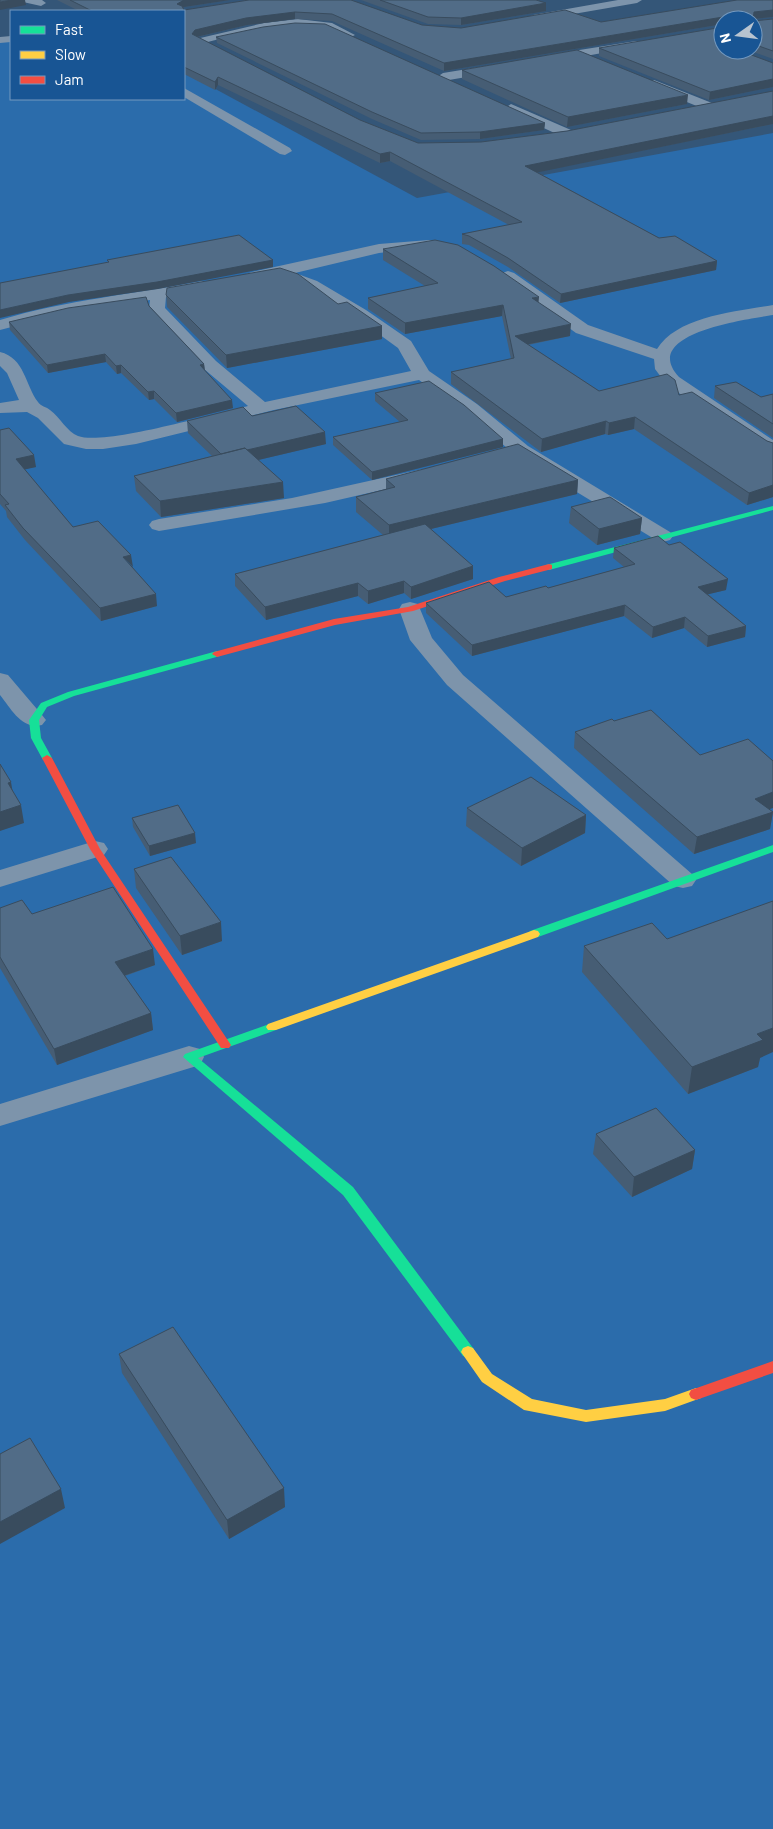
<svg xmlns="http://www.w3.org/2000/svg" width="773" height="1829" viewBox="0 0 773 1829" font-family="Barlow,sans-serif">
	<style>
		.green { fill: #2b6cab }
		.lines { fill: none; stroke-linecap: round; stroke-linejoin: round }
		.street { fill: #7d94ab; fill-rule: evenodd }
		.fast { fill: #16e098; fill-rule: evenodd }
		.slow { fill: #ffcf43; fill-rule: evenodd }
		.jam { fill: #f24e42; fill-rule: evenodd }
		.wall { fill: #465d74 }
		.shaded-wall { fill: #394c5e }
		.building { fill: #516c87; stroke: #394c5e }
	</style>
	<rect width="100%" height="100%" fill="#345678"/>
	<!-- green -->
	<path class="green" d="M11,38v61h173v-27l233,126 356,-65v1696h-773v-1790z"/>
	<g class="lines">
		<!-- street -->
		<path class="street" d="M22,0h20l4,3 -5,3 -18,-4z
			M618,0h24l-5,3 -104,18 -5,-3 5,-3z
			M298,19l34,4 23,12 -6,3c-9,-2 -16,-8 -25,-10 -40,-9 -85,7 -124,16l-6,-3 2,-2 68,-16z
			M11,36v6l-11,1v-6z
			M636,41l4,1 2,2 -2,2 -92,17 -6,-4 6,-4z
			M498,64l6,4 -2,3 -59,10 -6,-4 6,-4z
			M654,80l58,23 2,3 -2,3h-8l-54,-22 -2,-3z
			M184,88l106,60 2,3 -7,4 -5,-1 -96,-57z
			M511,104l60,26 2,3 -7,4 -5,-1 -54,-25 -2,-3z
			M429,240l28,5 3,3 -3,3 -52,-1 -26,3 -84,20 22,8 49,29 45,31 18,30 48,33 51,42 142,86 3,4 -3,4 -7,2 -7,-2 -142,-86 -49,-42 -46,-32 -145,30 -138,34 -33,5h-17l-22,-5 -26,-26 -11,-6 -27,1v-10l19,-3 -12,-27 -7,-7v-14c25,6 25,33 38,50 2,4 9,5 12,8 10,7 17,22 28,26 26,10 138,-23 170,-30l-44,-37 -53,-57 -2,-3 1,-9 -100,17 -50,13v-10c66,-20 135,-26 202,-39l6,2 2,3 -2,3 -42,8 -1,11 51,53 49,41 146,-31 -13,-23 -44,-32 -49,-29 -27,-10 -26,5 -6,-2 -2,-3 2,-3 6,-2 127,-28z
			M508,271l6,2 74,52 69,24c20,-33 81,-38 116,-44v10c-24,4 -135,18 -94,62l94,63v14l-7,-2 -99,-67 -12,-16 -1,-10 -78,-26 -74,-54 -2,-3 2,-3z
			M423,469l7,2 3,4 -3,4 -105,24 -166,28 -7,-2 -3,-4 3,-4 7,-2 133,-21z
			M410,602l8,2 14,34 31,37 229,199 4,6 -4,6 -9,2 -9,-2 -227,-201 -37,-45 -11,-31 3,-5z
			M0,673l8,2 34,40 4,5 -4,5c-20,5 -30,-15 -42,-30z
			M95,841l9,2 4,6 -4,6 -104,32v-17z
			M189,1046l11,3 4,8 -4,8 -200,61v-22z"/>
		<!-- fast -->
		<path class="fast" d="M773,506v4l-224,60 -4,-3 1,-2z
			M217,651l3,1v4l-146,40 -27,11 -8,13 2,18 11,20 -1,2h-8l-12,-22 -2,-18 12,-17 27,-11z
			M773,845v7l-235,85h-8l-2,-3 2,-3z
			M272,1023l4,1 2,3 -2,3 -78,28 155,129 120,161 2,4 -2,4 -5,2 -5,-2 -120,-161 -160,-138 2,-3z"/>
		<!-- slow -->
		<path class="slow" d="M534,930l4,1 2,3 -2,3 -262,93h-8l-2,-3 2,-3z
			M468,1346l5,2 19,26 40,25 54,11 79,-11 31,-11 5,2 2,4 -2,4 -36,13 -79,11 -62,-12 -42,-28 -21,-30 2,-4z"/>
		<!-- jam -->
		<path class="jam" d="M549,564l3,1v4l-47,12 -92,30 -78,14 -118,32 -5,-3 2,-2 120,-33 74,-12 91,-30z
			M47,755l5,3 48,91 129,193 2,3 -2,3h-8l-131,-199 -48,-91z
			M773,1361v12l-77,27 -5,-2 -2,-4 2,-4z"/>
	</g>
	<!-- wall -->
	<path class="wall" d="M57,0h173l-46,7 -1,1 1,2 65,-10 173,25 39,3 140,-6 172,-22v17l-20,2v1h-30v4l-279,47 -112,-50 -37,-2 -48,6 -50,12 163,83 58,23 63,-1 86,-11 206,-40v33l-236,48 122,66 58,23 -1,9 -156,33 -52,-36 -39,-22 -7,-1v-10l47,-9 -119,-64 -10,2 -162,-78 -3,5 -31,-16v-63h-105z
		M361,0h175l10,3v8l-85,14 -33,-1z
		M773,19v40l-25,-9h5v-29z
		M216,37l329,86 -1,7 -64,9 -59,1 -49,-21 -155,-76z
		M599,48l124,2 50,13v24l-64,13 -110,-44z
		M462,70l225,34 -120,23 -105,-48z
		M383,249l155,54 32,33 -42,9 71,46 80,4 88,46 6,2v54l-26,8 -113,-76 -26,6 -3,-1 -64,18 -90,-68v-12l60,-13 -9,-43 -97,18 -37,-25v-11l57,-12 -42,-26z
		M166,295l172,9 44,22v13l-155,29 -60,-61z
		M149,306l55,58 1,7 28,37 -56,14 -23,-23 -5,1 -28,-27 -4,1 -11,-12 -58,11 -38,-43 -1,-8z
		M715,386l46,11 12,-3v44l-59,-40z
		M375,393l128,46v8l-131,33 -39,-35v-8l67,-15 -25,-21z
		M252,416l74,28 -68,16 26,38 -123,19 -25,-26 -2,-15 78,-20 -24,-23 -1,-12z
		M0,430l36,37 -12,2 49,58 60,41 24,38 -56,15 -76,-81 -18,-23 -1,-6 -6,-7z
		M386,479l192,1 -1,14 -146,35 42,50 -62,20 -7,-6 -36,11 -10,-8 -92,24 -31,-34v-12l148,-39 -27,-23v-15l30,-8z
		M571,507l71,11 -2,16 -43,11 -28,-22z
		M614,548l112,42 -18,4 38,32 -1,11 -38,10 -23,-19 -32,10 -28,-22 -152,40 -46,-43v-10l80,-6 42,-9 76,-21 -11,-9z
		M575,732l125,23 73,57 -3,17 -76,25 -120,-106z
		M467,808l119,7 -1,18 -64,33 -55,-40z
		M132,818l64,25 -46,13 -17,-29z
		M134,869l88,72 -40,14 -46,-67z
		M0,908l32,6 123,51 -30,11 26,37 2,17 -96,35 -57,-97z
		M584,946l176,112 -2,9 -70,27 -106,-122z
		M596,1134l99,16 -3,19 -60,28 -39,-43z
		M119,1354l166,153 -56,32 -107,-166z"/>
	<!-- shaded-wall -->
	<path class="shaded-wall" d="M12,0h13l1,5 -26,5v-8z
		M183,0h47l-46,7 -7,4v-7z
		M546,3v8l-85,14v-7z
		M773,10v7l-20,2 1,-7z
		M295,12v7l-48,6 -51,12 -4,-3 3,-4 51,-12z
		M723,17v7l-279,47v-8z
		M218,77v8l-3,5v-8z
		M773,79v8l-64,13 1,-8z
		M688,95l-1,9 -120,23 1,-10z
		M773,116v8l-248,51v-9z
		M545,123l-1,7 -64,9v-7z
		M390,152v9l-10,2v-9z
		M273,260v7l-115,22 -89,13 -69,16v-8l68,-15z
		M717,261l-1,9 -156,33 1,-9z
		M539,297l-1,11 -6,-10z
		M503,305l-1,11 -97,18v-11z
		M571,324l-1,12 -56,11 1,-11z
		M382,326v13l-155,29 -1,-13z
		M105,354l1,8 -58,11 -1,-8z
		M204,364l1,8 -5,-7z
		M121,365v8l-4,1 -1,-8z
		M154,391v8l-5,1 -1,-8z
		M232,400l1,8 -56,14 -1,-9z
		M635,417l-1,12 -26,6 1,-12z
		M606,421l-1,13 -64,18 1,-13z
		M325,432l1,12 -102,24 -1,-13z
		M503,439v8l-131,33v-8z
		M34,455l2,12 -18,4 -2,-12z
		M578,480l-1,14 -188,45v-14z
		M283,482l1,16 -123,19 -1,-16z
		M773,485v12l-26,8 2,-12z
		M642,518l-2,16 -43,11 2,-16z
		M131,555l2,12 -10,-10z
		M473,566v13l-62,20v-12z
		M728,579l-2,11 -29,7 1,-10z
		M404,581v12l-36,11v-13z
		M358,583v13l-92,24 -1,-13z
		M156,594l1,12 -56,15 -1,-13z
		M625,605l-1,11 -152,40v-11z
		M685,617l-1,11 -32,10 1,-11z
		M746,626l-1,11 -38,10 1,-11z
		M11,782l3,18 -6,-17z
		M773,792v16l-21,7 3,-16z
		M21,805l3,18 -24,8v-19z
		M773,812l-3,17 -76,25 3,-17z
		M586,815l-1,18 -64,33 1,-18z
		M195,833l1,10 -46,13 -1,-10z
		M221,922l1,19 -40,14 -2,-19z
		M153,949l2,16 -38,13 -2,-16z
		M151,1013l2,17 -96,35 -3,-16z
		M773,1028v24l-13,6 -2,9 -70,27 4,-27 65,-33z
		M695,1150l-3,19 -60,28 2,-20z
		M284,1488l1,19 -56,32 -2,-19z
		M61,1489l4,19 -65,36v-22z"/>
	<!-- building -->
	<path class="building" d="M0,0h12l-12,2z
		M70,0h114l-7,4 5,2 2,4 65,-10h102l71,25 39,3 104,-18 36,12 136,-22h36v10l-19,2 -1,8h-28l1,-1 -3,-2 -279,46 -112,-49 -37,-2 -49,6 -51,12 -3,4 168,86 58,23 63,-1 86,-11 206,-40v25l-248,50 134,72 16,-2 42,25 -156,33 -53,-36 -39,-22 -7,-2 60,-12 -132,-70 -10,2 -162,-77 -3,5 -31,-15v-56h-92z
		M380,0h156l10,3 -85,15 -33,-1z
		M773,19v32l-20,-7v-23z
		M295,23l30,1 220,99 -65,9 -59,1 -49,-21 -156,-75 47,-10z
		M723,27v23h15l35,13v16l-63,13 -111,-44z
		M577,50l111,45 -120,22 -106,-47z
		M239,235l34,25 -116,22 -89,13 -68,15v-27l109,-21 -2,-2z
		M435,240l23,5 36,21 45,31 -7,1 39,26 -56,12 84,55 68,-17 8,6 4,15 13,-3 75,49 6,2v42l-24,8 -114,-76 -26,6 -3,-2 -64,18 -91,-67 63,-14 -11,-53 -98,18 -37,-25 70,-15 -55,-34z
		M280,268l18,6 40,30 9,-2 35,24 -156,29 -60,-60 1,-7z
		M146,297l3,9 55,58 -4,1 32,35 -56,13 -22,-22 -6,1 -27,-27 -5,1 -11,-12 -58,11 -38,-43 59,-14z
		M429,381l35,24 39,34 -131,33 -39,-35 75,-17 -33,-27z
		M736,382l25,15 12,-3v30l-58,-38z
		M296,406l29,26 -78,18 -2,-2 -24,6 -34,-33 56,-14 9,9z
		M9,428l25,27 -18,4 57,68 25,-6 33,34 -8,2 33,37 -56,14 -77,-80 -18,-23 4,-1 -9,-10v-64z
		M518,444l60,36 -189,45 -33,-28 39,-10 -9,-8z
		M245,448l38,34 -123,19 -26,-25z
		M610,497l32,21 -43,11 -28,-22z
		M425,524l48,42 -62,21 -7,-6 -36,10 -10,-8 -93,24 -30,-33z
		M658,536l11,9 11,-3 48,37 -30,8 48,39 -38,10 -23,-19 -32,10 -28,-22 -153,40 -46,-42 63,-21 17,15 40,-11 2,2 87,-24 -21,-16z
		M651,710l49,45 48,-16 25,22v31l-18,7 18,13 -76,25 -122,-105 37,-13 2,2z
		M0,764l11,18 -3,1 13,22 -21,7z
		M531,777l55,38 -64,33 -55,-40z
		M178,805l17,28 -46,13 -17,-28z
		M171,857l50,65 -41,14 -46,-67z
		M113,887l40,62 -38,13 36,51 -97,36 -54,-92v-49l22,-8 10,14z
		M773,901v127l-16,6 6,6 -71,27 -108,-121 68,-23 15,16z
		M656,1108l39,42 -61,27 -38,-43z
		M173,1327l111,161 -57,32 -108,-166z
		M30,1438l31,51 -61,33v-68z"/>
	<!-- legend -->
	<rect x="10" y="10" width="175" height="90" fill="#185594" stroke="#7499bf"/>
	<rect x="20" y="26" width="25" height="8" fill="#16e098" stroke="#7499bf"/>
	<text x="55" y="35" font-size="15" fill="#ffffff">Fast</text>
	<rect x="20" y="51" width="25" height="8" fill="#ffcf43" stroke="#7499bf"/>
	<text x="55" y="60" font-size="15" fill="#ffffff">Slow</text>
	<rect x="20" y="76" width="25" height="8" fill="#f24e42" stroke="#7499bf"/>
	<text x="55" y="85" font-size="15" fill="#ffffff">Jam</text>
	<!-- north arrow -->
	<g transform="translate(738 35) rotate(256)"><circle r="24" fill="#185594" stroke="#7499bf"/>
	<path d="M0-4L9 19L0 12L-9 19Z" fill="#b8c4d0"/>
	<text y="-8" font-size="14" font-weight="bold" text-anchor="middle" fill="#ffffff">N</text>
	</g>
</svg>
